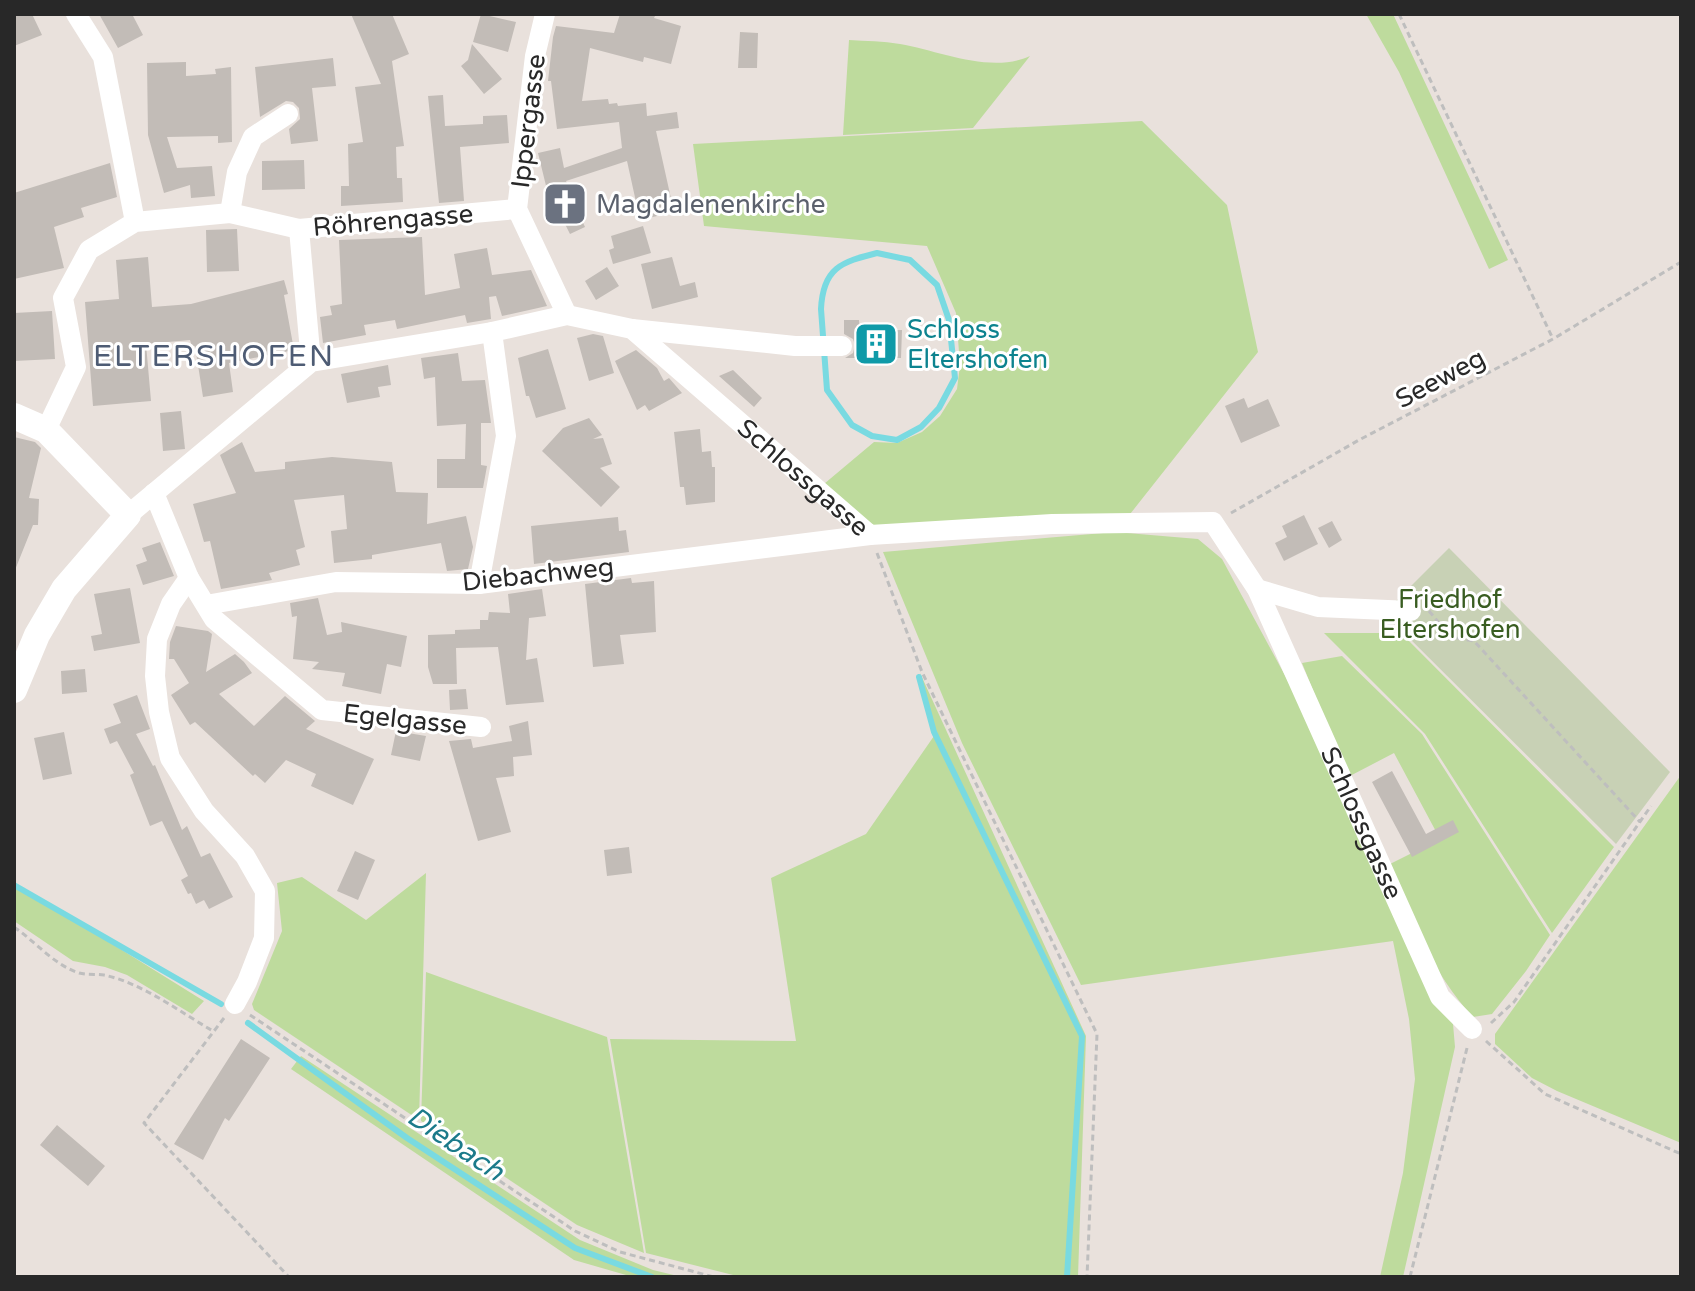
<svg xmlns="http://www.w3.org/2000/svg" width="1695" height="1291" viewBox="0 0 1695 1291" font-family="'Varela Round',sans-serif">
	<style>
		.green { fill: #bedb9d }
		.cemetery { fill: #c8d1b5 }
		.lines { fill: none; stroke-linecap: round; stroke-linejoin: round }
		.stream { stroke: #79dae1; stroke-width: 6 }
		.building { fill: #c2bcb7 }
		.path { stroke: #bebebe; stroke-width: 3; stroke-dasharray: 6 4; stroke-linecap: butt }
		.minor { stroke: #fff; stroke-width: 20 }
		.tertiary { stroke: #fff; stroke-width: 26 }
		.labels { text-anchor: middle; stroke-width: 6; stroke-linejoin: round; paint-order: stroke }
		.street-label { font-size: 26px; fill: #282828; stroke: #fff }
		.worship-label { font-size: 26px; fill: #5b616d; stroke: #fff; text-anchor: start }
		.culture-label { font-size: 26px; fill: #0d838f; stroke: #fff; text-anchor: start }
		.park-label { font-size: 26px; fill: #395d21; stroke: #fff }
		.water-label { font-size: 28px; font-style: italic; fill: #1b7a8a; stroke: #fff }
		.quarter-label { font-size: 30px; letter-spacing: 2px; fill: #4e5c74; stroke: #fff }
	</style>
	<rect width="100%" height="100%" fill="#e9e1dc"/>
	<!-- green -->
	<path class="green" d="M1366,14h27l115,246 -19,9 -90,-197z
		M849,40c17,1 34,1 51,4 40,7 91,30 130,12l-57,72 -130,7z
		M1142,121l85,84 31,147 -135,171 -253,12 -52,-46 56,-47 23,1 25,-11 18,-16 17,-27 3,-24 -4,-52 -29,-67 -223,-20 -11,-82z
		M1115,532l83,7 24,20 79,146 152,319 2,23 -52,230h-23l23,-104 12,-94 -6,-60 -16,-78 -312,44 -119,-242 -79,-191z
		M1324,633h77l213,214 -62,86 -127,-199z
		M1342,656l80,78 128,201 -24,36 -34,43 -19,3c-40,-43 -62,-99 -87,-151l54,-27 -46,-86 -46,24 -46,-114z
		M920,673l166,363 -8,241h-337l-95,-24 -36,-214 186,2 -25,-163 95,-44 68,-98z
		M1681,775v368l-124,-52 -25,-13 -37,-34v-10z
		M426,873l-7,247 -165,-110 -2,-6 30,-73 -5,-48 25,-6 64,43z
		M14,883l190,118 -12,13 -65,-39 -22,-8 -32,-6 -59,-40z
		M426,972l181,65 37,216 -67,-28 -156,-104z
		M301,1056l279,184 73,30 29,7h-49l-59,-17 -283,-191z"/>
	<!-- cemetery -->
	<path class="cemetery" d="M1449,548l221,224 -54,72 -232,-231z"/>
	<g class="lines">
		<!-- stream -->
		<path class="stream" d="M877,253l33,7 27,25 12,35 6,58 -16,30 -18,19 -24,13 -25,-4 -20,-11 -25,-35 -6,-81c2,-41 20,-47 56,-56z
			M919,677l15,55 148,304 -15,241
			M14,885l207,119
			M248,1023l159,115 168,110 77,29"/>
	</g>
	<!-- building -->
	<path class="building" d="M14,14h18l10,21 -28,11z
		M99,14h33l11,21 -25,13z
		M351,14h41l17,40 -17,7 12,85 -8,1 1,31h5l1,24 -62,4v-20h8l-1,-42 15,-2 -8,-55 26,-3z
		M481,14l35,8 -8,30 -35,-10z
		M620,14h36l-2,4 27,8 -10,38 -27,-7 -1,5 -53,-14 -8,53 26,-2 1,5 8,-1 1,3 28,-3 1,13 30,-4 2,16 -23,3 18,81 -34,8 -13,-59 -61,20 15,32 -2,1 6,13 -15,7 -6,-12 -3,1 -12,-25 -11,-45 22,-5 4,20 58,-20 -3,-26 -62,7 -6,-48h-3l5,-44 3,-11 58,7z
		M740,32l18,1 -1,35h-19z
		M472,44l30,35 -18,15 -23,-28 7,-6z
		M333,58l3,28 -24,2 6,53 -27,3 -2,-15 11,-10 -1,-11 -6,-6 -7,-1 -26,16 -5,-50z
		M186,62v14l30,-2 -1,-5 16,-2 1,75 -14,1v-7l-51,1 10,31 35,-2 3,30 -24,2 -1,-13 -26,8 -16,-58 -1,-72z
		M443,95l2,31 38,-2v-8l24,-1 2,28 -49,4 4,54 -25,2 -11,-107z
		M304,160l1,29 -43,1v-29z
		M110,163l7,34 -36,11 3,9 -30,10 10,41 -50,11v-86z
		M643,226l8,27 -38,11 -4,-14 5,-2 -3,-12z
		M237,229l2,42 -32,1 -1,-42z
		M422,237l3,58 35,-7 -6,-34 33,-6 5,27 39,-5 16,36 -45,10 -6,-20 -7,1 2,22 -24,4 -2,-8 -68,14 -2,-9 -31,5 2,10 -43,8 -3,-26 12,-2 -2,-9 12,-2 -3,-64z
		M148,257l4,50 39,-3 93,-24 4,14 -4,1 10,55 -65,13 4,29 -30,5 -8,-51 -3,1 -2,-7 -44,4 5,57 -58,5 -8,-104 34,-3 -3,-39z
		M672,257l8,29 15,-4 3,15 -46,12 -11,-45z
		M607,267l12,19 -23,14 -11,-19z
		M52,311l3,48 -41,2v-48z
		M844,320h15l1,11 42,-1 -1,28h-56l8,-5 2,-8 -2,-6 -9,-5z
		M593,334l10,2 11,37 -25,8 -12,-43z
		M548,349l18,60 -30,9 -7,-22h-3l-8,-38z
		M636,350l21,18 7,13 5,-3 13,15 -33,18 -4,-6 -8,5 -22,-49z
		M458,353l4,28 23,-1 6,43h-10v42l6,1 -4,22h-46v-29h28l1,-35 -29,2 -2,-49 -11,2 -3,-21z
		M388,365l3,20 -13,2 2,10 -33,6 -6,-29z
		M733,370l29,28 -8,9 -35,-31z
		M1244,398l4,10 20,-9 12,27 -39,17 -16,-37z
		M181,411l4,38 -22,2 -3,-38z
		M589,418l13,17 -9,4 10,-1 9,26 -12,4 20,19 -19,20 -59,-56 21,-23z
		M700,429l2,23 9,-1 1,16h3v35l-29,3 -2,-18h-4l-6,-55z
		M14,437l21,5 6,6 -12,50 10,1 -1,26h-5l-18,45z
		M242,442l13,30 30,-3v-7l47,-5 60,5 4,30 32,1 -1,31 39,-8 7,31 -5,22 -21,2 -6,-28 -69,12v4l-38,4 -3,-32 16,-2 -3,-34 -50,5 11,47 -9,3 4,15 -31,8 3,7 -51,9 -11,-48 -6,1 -11,-38 43,-11 -16,-38z
		M1304,515l14,29 -34,17 -9,-18 12,-6 -5,-11z
		M618,517l1,14 7,-1 3,22 -95,12 -3,-38z
		M1332,521l10,19 -13,8 -11,-20z
		M160,542l14,34 -31,9 -7,-20 11,-4 -5,-13z
		M631,578l1,5 22,-2 2,51 -36,3 4,29 -31,3 -8,-83z
		M130,588l10,55 -46,8 -3,-15 11,-2 -8,-40z
		M542,589l4,27 -17,2 -3,42 11,-2 7,44 -38,3 -8,-58 -42,1 1,36h-24l-5,-17v-32l27,-1v-4l25,-1v-9h8l1,-8 21,1 -2,-19z
		M318,598l9,37 15,-3 -1,-10 66,14 -6,31 -14,-3 -6,30 -39,-8 3,-13 -33,-4 7,-7 -26,-3 4,-43 -5,1 -2,-14z
		M176,626l32,5 4,3 -6,38 29,-18 9,8 8,11 -33,21 35,32 31,-30 30,25 -9,8 68,30 -21,46 -42,-19 5,-12 -30,-14 -21,23 -10,-9 -2,2 -58,-54 -5,3 -19,-30 18,-12 -15,-24h-5l1,-17z
		M85,669l2,23 -25,2 -1,-23z
		M466,689l2,20 -18,1 -1,-20z
		M137,695l13,34 -14,5 17,32 2,-1 27,65 5,-4 14,31 9,-4 23,44 -24,12 -5,-9 -8,4 -5,-11 -3,1 -7,-14 7,-4 -26,-55 -12,5 -20,-51 4,-2 -17,-32 -7,3 -6,-15 17,-6 -8,-19z
		M528,721l4,34 -19,2 1,19 -18,2 15,54 -33,9 -29,-100 22,-2 2,9 39,-7 -3,-15z
		M396,731l30,5 -6,25 -29,-6z
		M64,732l8,42 -29,6 -9,-42z
		M1392,771l34,63 27,-14 6,12 -47,25 -40,-75z
		M629,847l3,26 -25,3 -3,-26z
		M355,851l20,9 -17,40 -21,-9z
		M241,1039l29,19 -41,63 -4,-3 -22,42 -29,-16z
		M57,1125l48,41 -17,20 -48,-41z"/>
	<g class="lines">
		<!-- path -->
		<path class="path" d="M1399,14l154,325
			M1231,513l128,-73 194,-101 128,-77
			M877,553l45,119 175,362 -10,243
			M1429,611l22,26 23,4 166,181
			M14,927c22,15 40,38 65,46 8,2 17,1 25,2 38,8 76,37 109,56
			M250,1015l325,216 45,21 94,25
			M224,1018l-80,105 145,154
			M1491,1023l23,-21 137,-196
			M1486,1041l59,53 136,60
			M1410,1277l57,-229"/>
		<!-- minor -->
		<g class="minor">
			<path d="M76,14l27,43 32,165"/>
			<path d="M545,14l-10,42 -18,153 50,106"/>
			<path d="M230,213l7,-41 16,-35 35,-23"/>
			<path d="M299,229l12,133"/>
			<path d="M632,329l163,17h47"/>
			<path d="M46,430l30,-63 -13,-69 26,-48 46,-28 95,-9 69,16 218,-20"/>
			<path d="M154,493l35,85 25,41 108,91 159,17"/>
			<path id="s1" d="M128,515l183,-153 181,-30 75,-17 65,14 238,206 182,-11 161,-2 44,67 183,408 32,32"/>
			<path d="M189,578l-18,26 -14,35 -2,37 4,36 11,46 34,53 41,45 20,35 -1,47 -17,44 -12,22"/>
			<path d="M479,584l27,-148 -14,-104"/>
			<path d="M1257,589l61,18 93,4"/>
			<path d="M206,605l130,-23 143,2 391,-49"/>
		</g>
		<!-- tertiary -->
		<path class="tertiary" d="M14,416l32,14 82,85 -64,74 -27,46 -23,55"/>
	</g>
	<!-- icons -->
	<defs>
		<g id="church-square" transform="scale(2.3)"><rect x="-9" y="-9" width="18" height="18" rx="4" fill="#6b7280" stroke="#fff"/><path d="M-1.2-6h2.4v3.5h3.3v2.4h-3.3V6h-2.4V-.1h-3.3v-2.4h3.3Z" fill="#fff"/></g>
		<g id="building-square" transform="scale(2.3)"><rect x="-9" y="-9" width="18" height="18" rx="4" fill="#0f9aa8" stroke="#fff"/><path d="M-4-6H4V6H1V3H-1V6H-4ZM-2.5-4.3h1.7v1.8h-1.7ZM.8-4.3h1.7v1.8H.8ZM-2.5-1h1.7V.8h-1.7ZM.8-1h1.7V.8H.8Z" fill="#fff"/></g>
	</defs>
	<g fill-rule="evenodd">
		<use href="#church-square" x="565" y="204"/>
		<use href="#building-square" x="876" y="344"/>
	</g>
	<g class="labels">
		<!-- street labels -->
		<g class="street-label">
			<text transform="translate(528 121) rotate(-83)" y="9">Ippergasse</text>
			<text transform="translate(393 220) rotate(-5)" y="9">Röhrengasse</text>
			<text transform="translate(1440 378) rotate(-28)" y="9">Seeweg</text>
			<text dy="9" stroke="none"><textPath href="#s1" startOffset="792">Schlossgasse</textPath></text>
			<text transform="translate(538 574) rotate(-6)" y="9">Diebachweg</text>
			<text transform="translate(405 719) rotate(6)" y="9">Egelgasse</text>
			<text dy="9" stroke="none"><textPath href="#s1" startOffset="1560">Schlossgasse</textPath></text>
		</g>
		<!-- worship labels -->
		<g class="worship-label">
			<text x="596" y="213">Magdalenenkirche</text>
		</g>
		<!-- culture labels -->
		<g class="culture-label">
			<text x="907" y="338">Schloss<tspan x="907" dy="30">Eltershofen</tspan></text>
		</g>
		<!-- park labels -->
		<g class="park-label">
			<text x="1450" y="608">Friedhof<tspan x="1450" dy="30">Eltershofen</tspan></text>
		</g>
		<!-- water labels -->
		<g class="water-label">
			<text transform="translate(456 1143) rotate(34)" y="10">Diebach</text>
		</g>
		<!-- quarter labels -->
		<g class="quarter-label">
			<text x="214" y="366">ELTERSHOFEN</text>
		</g>
	</g>
	<!-- border -->
	<rect width="1695" height="1291" fill="none" stroke="#282828" stroke-width="32"/>
</svg>
